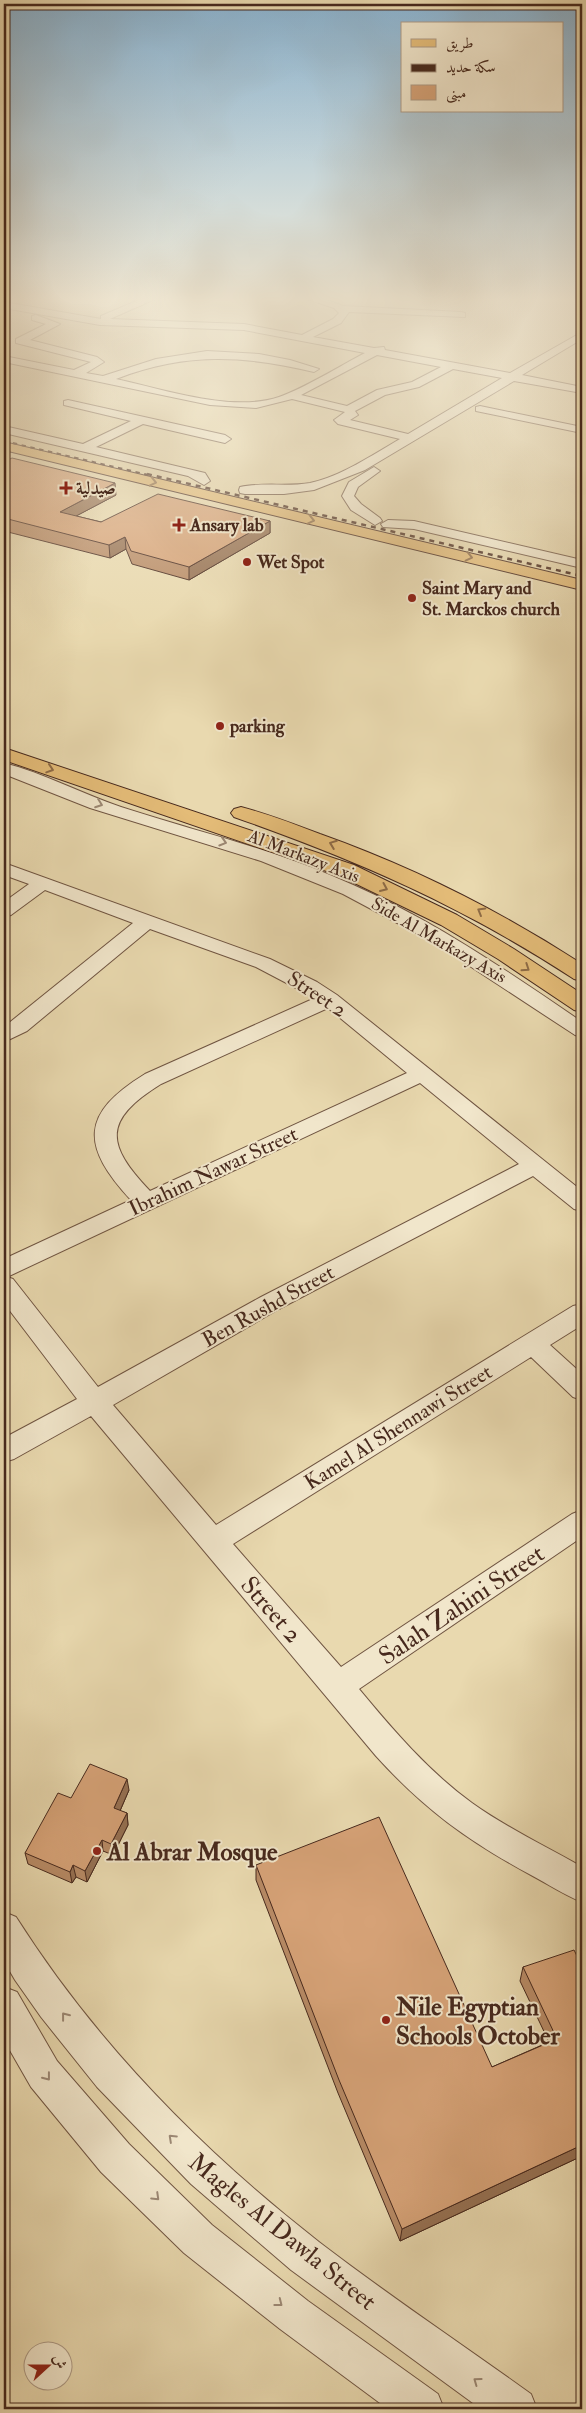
<svg xmlns="http://www.w3.org/2000/svg" width="586" height="2413" viewBox="0 0 586 2413" font-family="'IM FELL Double Pica',Amiri,serif">
	<style>
		.lines { fill: none; stroke-linecap: round; stroke-linejoin: round }
		.minor-casing { stroke: #705542; stroke-width: 2 }
		.major-casing { stroke: #47291d; stroke-width: 2 }
		.minor { fill: #f1e6cb; fill-rule: evenodd }
		.major { fill: #e4bc78; fill-rule: evenodd }
		.rail-far1 { stroke: #47291d; stroke-width: 2; stroke-dasharray: 4.5 4.5; stroke-linecap: butt }
		.rail { stroke: #47291d; stroke-width: 2.5; stroke-dasharray: 5 5; stroke-linecap: butt }
		.wall { fill: #b88b66; stroke: #47291d }
		.shaded-wall { fill: #967153; stroke: #47291d }
		.building { fill: #d6a277; stroke: #47291d }
		.oneway { stroke: #8e6b46 }
		.oneway2 { stroke: #9c8874 }
		.poi-dot { fill: #8f2418; stroke: #f1e6cb; stroke-width: 2 }
		.labels { text-anchor: middle; stroke-width: 4; stroke-linejoin: round; paint-order: stroke }
		.far-poi-label { font-size: 18px; font-weight: bold; fill: #47291d; stroke: #f1e6cb; text-anchor: start }
		.far-street-label { font-size: 18px; fill: #47291d; stroke: #f1e6cb }
		.street-label { font-size: 21px; fill: #47291d; stroke: #f1e6cb }
		.near-street-label { font-size: 25px; fill: #47291d; stroke: #f1e6cb }
		.near-poi-label { font-size: 25px; font-weight: bold; fill: #47291d; stroke: #f1e6cb; text-anchor: start }
	</style>
	<rect width="100%" height="100%" fill="#e9d9af"/>
	<filter id="stains"><feTurbulence type="fractalNoise" baseFrequency=".004" numOctaves="4"/><feColorMatrix values="0 0 0 0 .2 0 0 0 0 .09 0 0 0 0 .02 0 0 0 .5 -.17"/></filter>
	<radialGradient id="worn" r=".72"><stop offset=".6" stop-color="#630" stop-opacity="0"/><stop offset="1" stop-color="#630" stop-opacity=".3"/></radialGradient>
	<g class="lines">
		<!-- minor casing -->
		<g class="minor-casing">
			<path id="minor" d="M141,299h14l-45,20 134,5 58,11 31,-16 6,-6 -5,-5 -27,-9h17l19,7 118,6 4,1v4l-116,-5 -8,11 -28,14 61,11 10,-1 1,3 125,23 72,-41v7l-60,36 60,12v6l-68,-12 -149,89 -51,20 -30,4h-39l-5,-1 -1,-3 1,-3c22,-5 47,0 70,-4 32,-7 62,-28 90,-44l-62,-15 -4,-4 11,-8 -53,-13 -36,9 -46,-3 -206,-43v-6l70,14 17,-8 -75,-19v-4l30,-15 -14,-4v-4l4,-1 24,9 -30,16 67,17 7,5 -18,11 17,3 53,-17 51,-8 52,3 31,6 29,9 -5,3c-71,-17 -129,-20 -198,7 47,10 116,34 163,18 26,-9 61,-31 86,-44l-121,-23 -144,-5 -96,-17v-6l97,17v-3zM377,355l64,12 -29,15 -35,8 -30,16 -46,-11zM453,369l49,9 -94,56 -58,-14 8,-5 -3,-4 30,-16 34,-8z
				M68,400l157,35 6,4 -6,4 -82,-19 -47,23 109,26 5,8 -6,4 -16,-9 -184,-43v-7l79,18 48,-23 -67,-16v-4z
				M480,406l102,21v6l-106,-22v-4z
				M374,467l6,4 -22,16 -4,9 7,8 19,14 2,3 -7,4 -24,-15 -9,-14 7,-14z
				M388,520l26,1 168,39v8l-168,-39 -31,-2 -2,-3z
				M4,763c40,10 78,31 117,44 70,23 141,39 209,68 91,37 172,92 252,147v15l-7,-2 -142,-93 -90,-48 -82,-33 -171,-53 -86,-34z
				M4,863l266,96 47,23 20,13 245,196v20l-8,-2 -41,-33 -254,133 -166,96 103,120 357,-219 9,-2v21l-32,20 32,29v26l-9,-3 -42,-40 -298,187 108,123 231,-153 10,-4v27l-223,152c34,41 70,83 113,114 35,25 73,43 110,64v35c-18,-7 -34,-18 -51,-27 -63,-34 -107,-66 -155,-119l-285,-340 -77,43 -10,3v-24l73,-39 -73,-96v-44l127,-59c-50,-54 -51,-86 14,-126l170,-76 -59,-31 -106,-38 -123,102 -23,11v-15l129,-104 -88,-33 -34,25 -7,2v-15l25,-18 -25,-9zM328,1008l79,65 -257,118c-45,-47 -47,-71 11,-107zM420,1083l99,81 -258,133 -163,90 -85,-108 -6,-2z
				M4,1912l12,5c80,126 185,233 303,325 69,53 141,101 212,152l6,15h-56l-190,-139 -100,-86 -94,-97 -56,-70 -26,-37 -11,-19z
				M4,1987l13,5 40,69 72,83 83,81 96,76 130,93 6,15h-56l-108,-80 -96,-76 -83,-81 -70,-85 -27,-47z"/>
		</g>
		<!-- major casing -->
		<g class="major-casing">
			<path id="major" d="M4,442l578,138v10l-578,-140z
				M4,748l350,117 103,50 57,34 68,45v18l-8,-2 -76,-51 -57,-34 -103,-50 -334,-115z
				M241,807c27,7 53,17 79,27 93,33 180,77 262,130v17l-8,-2c-110,-72 -217,-119 -340,-162l-3,-4 3,-4z"/>
		</g>
		<!-- minor -->
		<use href="#minor" class="minor"/>
		<!-- major -->
		<use href="#major" class="major"/>
		<!-- rail-far1 -->
		<path class="rail-far1" d="M4,441l149,35"/>
		<!-- rail -->
		<path class="rail" d="M147,474l435,102"/>
	</g>
	<!-- wall -->
	<path class="wall" d="M4,462l112,33 -40,21 25,6 169,-1v12l-81,47 -57,-16 -6,-15 -16,9 -106,-27z
		M129,1790l-9,21 7,2 1,12 -15,30 -10,-4 -16,31 -11,-5 -4,6 -44,-19 -3,-11 46,-55z
		M256,1865l236,202 57,-25 -29,-61 3,-14 59,-1v190l-182,85 -62,-148 -82,-213z"/>
	<!-- shaded-wall -->
	<path class="shaded-wall" d="M115,483l1,12 -55,29 -1,-12z
		M270,521v12l-81,47v-13z
		M125,537l1,12 -16,9 -1,-13z
		M127,1779l2,11 -13,30 -2,-12z
		M127,1813l1,12 -15,30 -2,-11z
		M102,1840l1,11 -16,31 -2,-11z
		M73,1865l3,12 -4,6 -2,-11z
		M582,2145v11l-182,85 2,-12z"/>
	<!-- building -->
	<path class="building" d="M12,458l103,25 -55,29 41,10 57,-28 112,27 -81,46 -58,-16 -6,-14 -16,8 -105,-27v-56z
		M90,1764l37,15 -13,29 13,5 -16,31 -9,-4 -17,31 -12,-6 -3,7 -45,-19 33,-60 13,5z
		M379,1817l113,250 65,-28 -34,-72 51,-17 8,16v179l-180,84 -63,-149 -83,-215z"/>
	<!-- one-way arrows -->
	<defs><path id="oneway-chevron" d="M-2-3.5L2.5 0L-2 3.5" fill="none" stroke-width="1.6" stroke-linecap="round" stroke-linejoin="round" transform="scale(1.25)"/></defs>
	<g class="oneway">
		<use href="#oneway-chevron" transform="translate(153 482) rotate(13)"/>
		<use href="#oneway-chevron" transform="translate(311 520) rotate(13)"/>
		<use href="#oneway-chevron" transform="translate(469 557) rotate(13)"/>
		<use href="#oneway-chevron" transform="translate(50 769) rotate(18)"/>
		<use href="#oneway-chevron" transform="translate(333 844) rotate(-159)"/>
		<use href="#oneway-chevron" transform="translate(384 888) rotate(24)"/>
		<use href="#oneway-chevron" transform="translate(481 911) rotate(-150)"/>
		<use href="#oneway-chevron" transform="translate(526 968) rotate(34)"/>
	</g>
	<g class="oneway2">
		<use href="#oneway-chevron" transform="translate(99 804) rotate(20)"/>
		<use href="#oneway-chevron" transform="translate(223 842) rotate(17)"/>
		<use href="#oneway-chevron" transform="translate(65 2016) rotate(-128)"/>
		<use href="#oneway-chevron" transform="translate(47 2077) rotate(52)"/>
		<use href="#oneway-chevron" transform="translate(172 2138) rotate(-137)"/>
		<use href="#oneway-chevron" transform="translate(156 2197) rotate(44)"/>
		<use href="#oneway-chevron" transform="translate(279 2303) rotate(38)"/>
		<use href="#oneway-chevron" transform="translate(477 2381) rotate(-144)"/>
	</g>
	<!-- sky -->
	<linearGradient id="sky" x2="0" y2="1"><stop stop-color="#8ab5d4"/><stop offset="0.47" stop-color="#f5eedb"/><stop offset="1" stop-color="#f5eedb" stop-opacity="0"/></linearGradient>
	<rect width="586" height="637" fill="url(#sky)"/>
	<!-- markers -->
	<g class="poi-dot">
		<path d="M63.5 480.5h5v5h5v5h-5v5h-5v-5h-5v-5h5z"/>
		<path d="M176.5 517.5h5v5h5v5h-5v5h-5v-5h-5v-5h5z"/>
		<circle cx="247" cy="562" r="5"/>
		<circle cx="412" cy="598" r="5"/>
		<circle cx="220" cy="726" r="5"/>
		<circle cx="97" cy="1851" r="5"/>
		<circle cx="386" cy="2020" r="5"/>
	</g>
	<g class="labels">
		<!-- far-poi labels -->
		<g class="far-poi-label">
			<text x="76" y="494">صيدلية</text>
			<text x="190" y="531">Ansary lab</text>
			<text x="257" y="568">Wet Spot</text>
			<text x="422" y="594">Saint Mary and<tspan x="422" dy="21">St. Marckos church</tspan></text>
			<text x="230" y="732">parking</text>
		</g>
		<!-- far-street labels -->
		<g class="far-street-label">
			<text transform="translate(304 856) rotate(21)" y="6">Al Markazy Axis</text>
			<text transform="translate(439 940) rotate(30)" y="6">Side Al Markazy Axis</text>
		</g>
		<!-- street labels -->
		<g class="street-label">
			<text transform="translate(317 994) rotate(33)" y="7">Street 2</text>
			<text transform="translate(213 1171) rotate(-25)" y="7">Ibrahim Nawar Street</text>
			<text transform="translate(268 1306) rotate(-29)" y="7">Ben Rushd Street</text>
			<text transform="translate(398 1427) rotate(-32)" y="7">Kamel Al Shennawi Street</text>
		</g>
		<!-- near-street labels -->
		<g class="near-street-label">
			<text transform="translate(461 1604) rotate(-34)" y="9">Salah Zahini Street</text>
			<text transform="translate(272 1609) rotate(49)" y="9">Street 2</text>
			<text transform="translate(283 2231) rotate(39)" y="9">Magles Al Dawla Street</text>
		</g>
		<!-- near-poi labels -->
		<g class="near-poi-label">
			<text x="107" y="1860">Al Abrar Mosque</text>
			<text x="396" y="2015">Nile Egyptian<tspan x="396" dy="29">Schools October</tspan></text>
		</g>
	</g>
	<!-- margin -->
	<rect width="586" height="2413" fill="none" stroke="#e9d9af" stroke-width="20"/>
	<rect x="5" y="5" width="576" height="2403" fill="none" stroke="#47291d" stroke-width="2.5"/>
	<rect x="10" y="10" width="566" height="2393" fill="none" stroke="#47291d"/>
	<!-- legend -->
	<rect x="401" y="22" width="162" height="90" fill="#f1e6cb" stroke="#ad9a85"/>
	<rect x="411" y="39" width="25" height="8" fill="#e4bc78" stroke="#ad9a85"/>
	<text x="446" y="48" font-size="15" fill="#47291d">طريق</text>
	<rect x="411" y="64" width="25" height="8" fill="#47291d" stroke="#ad9a85"/>
	<text x="446" y="72" font-size="15" fill="#47291d">سكة حديد</text>
	<rect x="411" y="85" width="25" height="15" fill="#d6a277" stroke="#ad9a85"/>
	<text x="446" y="98" font-size="15" fill="#47291d">مبنى</text>
	<!-- north arrow -->
	<g transform="translate(48 2366) rotate(69)"><circle r="24" fill="#f1e6cb" stroke="#ad9a85"/>
	<path d="M0-4L9 19L0 12L-9 19Z" fill="#8f2418"/>
	<text y="-8" font-size="14" font-weight="bold" text-anchor="middle" fill="#47291d">ش</text>
	</g>
	<rect width="100%" height="100%" filter="url(#stains)"/>
	<rect width="100%" height="100%" fill="url(#worn)"/>
</svg>
